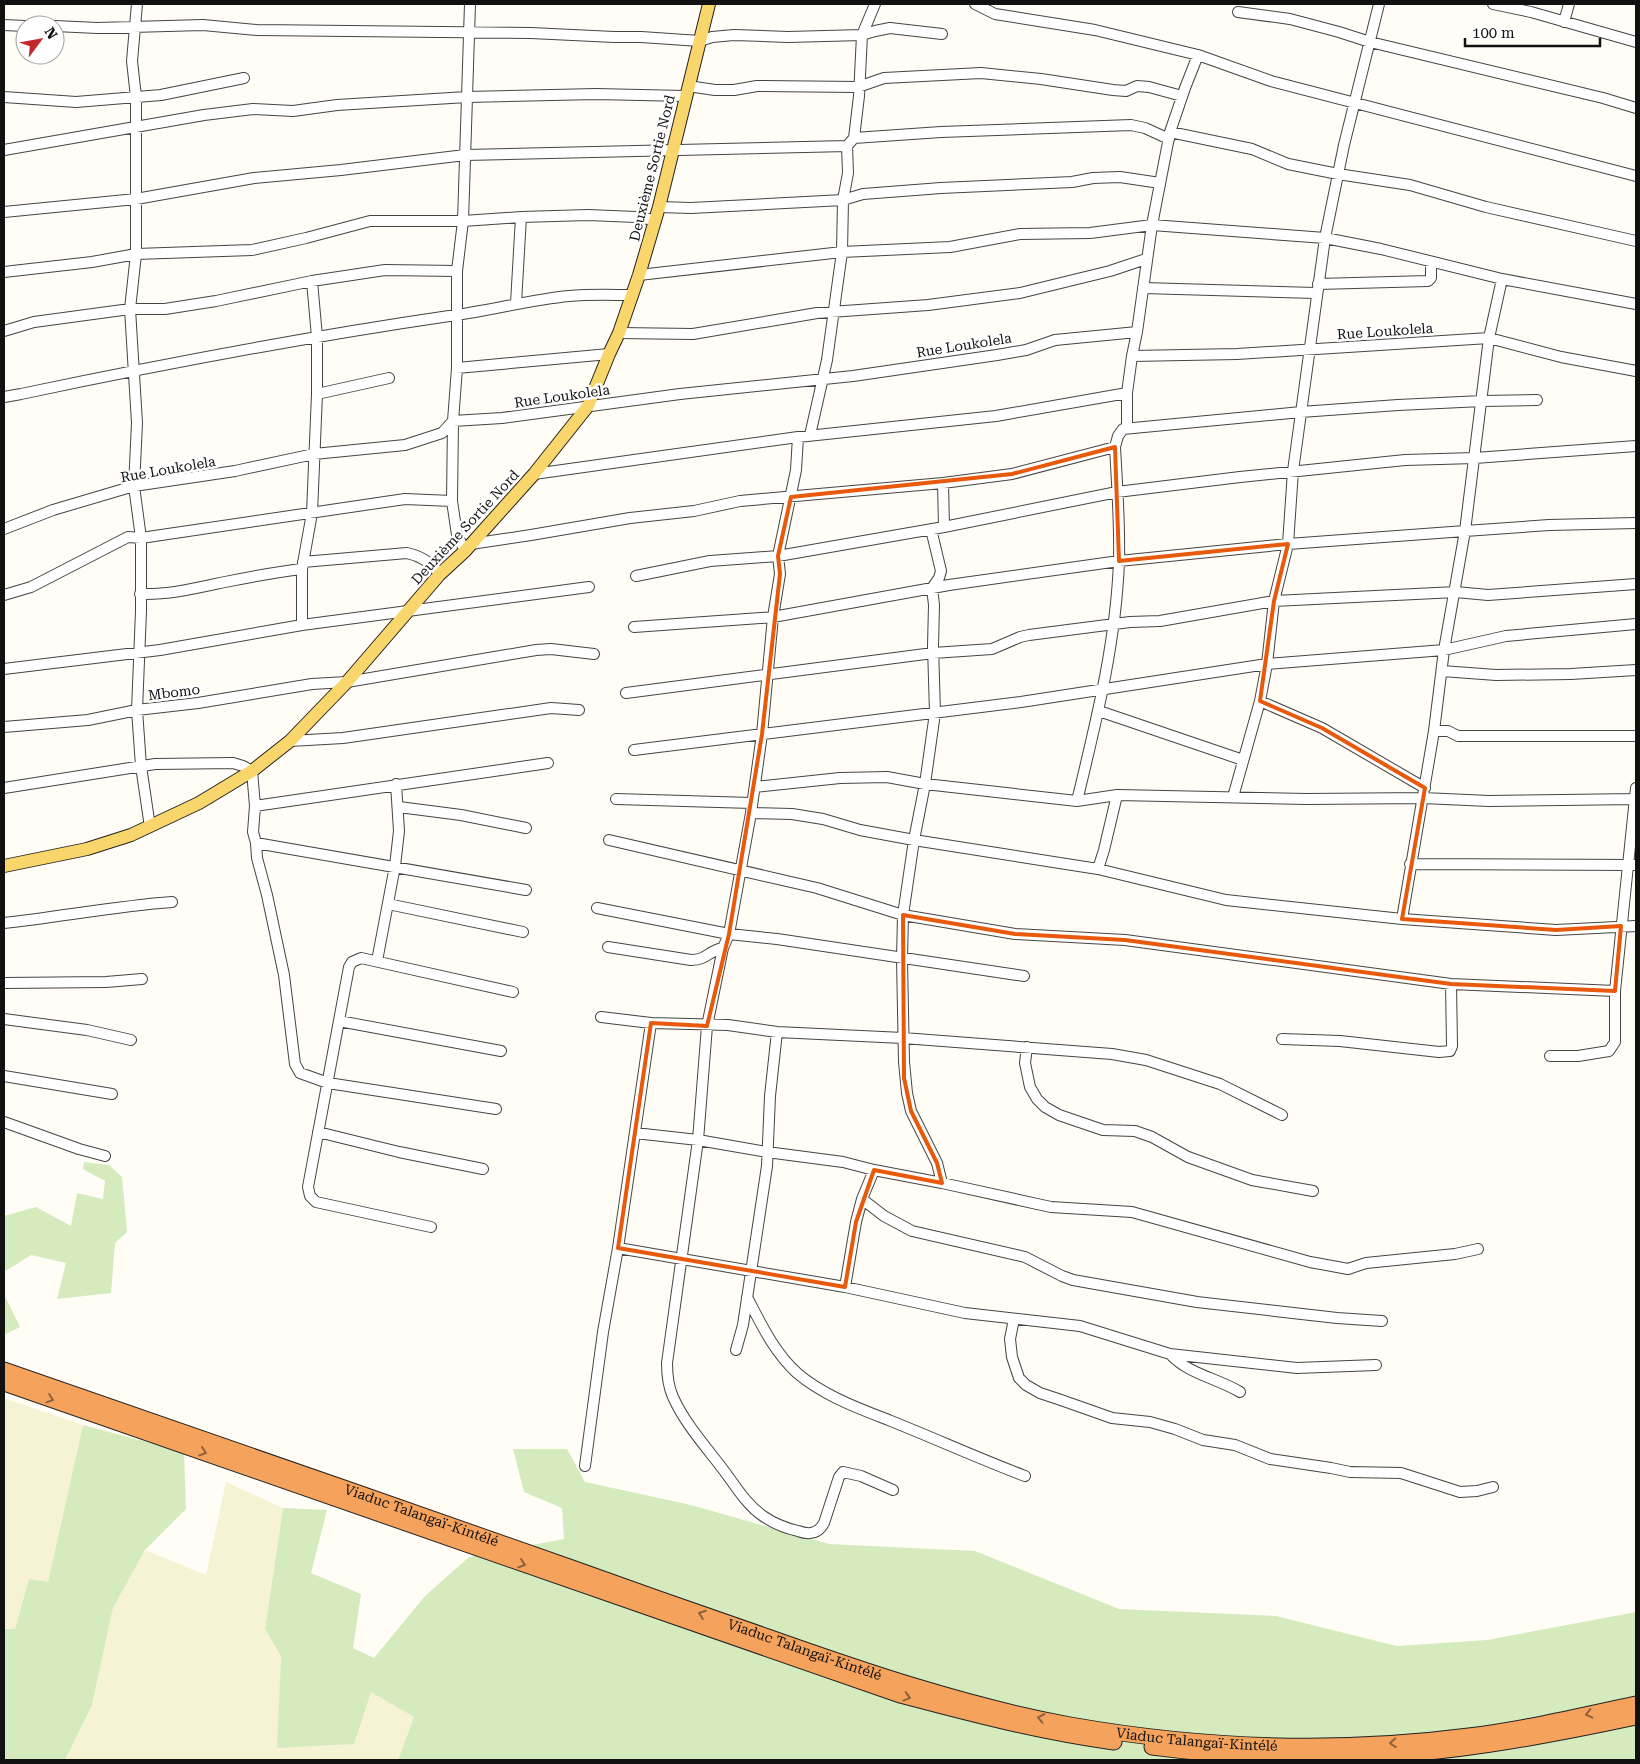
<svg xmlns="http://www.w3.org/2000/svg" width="1640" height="1764" viewBox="0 0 1640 1764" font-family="'Roboto Serif',serif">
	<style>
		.farmland { fill: #f6f3d4 }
		.green { fill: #d5ebbd }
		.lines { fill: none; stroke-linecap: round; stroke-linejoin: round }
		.minor-casing { stroke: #444; stroke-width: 12 }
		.major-casing { stroke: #222; stroke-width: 14 }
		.highway-casing { stroke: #222; stroke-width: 17 }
		.minor { stroke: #fff; stroke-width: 10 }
		.major { stroke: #f9d66b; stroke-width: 12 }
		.highway { stroke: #f5a25d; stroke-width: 15 }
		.oneway { stroke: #8e613b }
		.marked { fill: none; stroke: #e8590c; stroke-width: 4; stroke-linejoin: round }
		.labels { text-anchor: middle; stroke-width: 5; stroke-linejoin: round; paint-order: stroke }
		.street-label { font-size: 14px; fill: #111; stroke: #fff }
	</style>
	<rect width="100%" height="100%" fill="#fffdf5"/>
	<!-- farmland -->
	<path class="farmland" d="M4,1398l79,27 -35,157 -19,-3 -14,50 -11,-1z
		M226,1482l57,26 -18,120 16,27 -3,93 93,-57 43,26 -16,43h-333l27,-55 21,-97 32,-58 61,25z"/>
	<!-- green -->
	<path class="green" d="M84,1162l25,3 13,12 5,55 -12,11 -4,50 -54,6 9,-36 -35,-8 -27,17v-56l32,-9 35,19 6,-33 26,6 2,-18 -22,-12z
		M4,1294l16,33 -16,8z
		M83,1425l101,27 2,57 -41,41 -32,58 -21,97 -27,55h-61v-131h11l14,-50 19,3z
		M513,1449h54l18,33 106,23 138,39 146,7 144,58 157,7 121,30 90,-6 149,-28v148h-1238l16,-43 -43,-25 -17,52 -77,4 4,-92 -16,-27 18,-121 44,2 -16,63 50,21 -8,54 21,10 51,-62 44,-39 95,-18 -2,-31 -38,-16z"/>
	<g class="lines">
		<!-- minor casing -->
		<g class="minor-casing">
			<path id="minor" d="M137,4l-5,57 4,36v157l-6,55 7,114 -3,63 7,52v73l-4,99 4,56 9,61
				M975,4l20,10 100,16 103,25 73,26 365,95
				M1493,4l38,8 105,30
				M1238,12l52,7 49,13 31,10 233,56 33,10
				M1564,22l5,-18
				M4,25l21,1
				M55,26l42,2 106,-3 54,5 274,3 83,4h27l59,4 12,-4 22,-2 54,2 74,-2 13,-4 15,-3 52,6
				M688,86l27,4h19l23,-4 101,1 26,-9 97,-5 60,6 72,11 13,1 11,-5 12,1 33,9
				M4,97l72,5 85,-7 83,-17
				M1170,132l82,17 36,15 50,10 72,11 76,22 150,34
				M854,138l87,-6 190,-7 14,3 24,11
				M4,150l200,-35 49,-6 40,2 44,-6 130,-8 129,-3 89,2
				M659,207l32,1 152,-8 20,-6 78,-6 131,-6 21,-4 27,-1 40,6
				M4,212l132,-13 118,-21 87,-8 124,-15 382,-9
				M4,272l88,-10 44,-8 116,-4 54,-12 64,-17h93l58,-4 67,-2 48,2 19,3
				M639,275l203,-23 108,-5 70,-13 70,-1 62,-8 173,13 56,11 121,30 134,25
				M1318,284l110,-3 3,-3v-16
				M1143,288l173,5
				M516,303l5,-86
				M4,331l30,-9 96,-13h35l51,-8 96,-20 73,-11 72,1
				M619,333l74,1 124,-21 111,-8 92,-12 90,-22 36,-12
				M1132,356l105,-2 252,-16 72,19 75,14
				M457,368l152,-14
				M317,394l72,-16
				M4,397l17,-3c142,-30 285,-57 428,-78 40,-5 79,-16 120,-20 21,-2 43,-1 64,-1
				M1127,427v-34l5,-37 5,-24 15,-107 18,-93 15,-44 13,-33
				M810,435l17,-75 15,-108 1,-52 5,-27 -1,-27 7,-8 5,-42 3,-61 13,-31
				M798,437l-2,33 -18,86 2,18 -7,43 -11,117 -11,79 -22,121 -6,14 -16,78 -9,114 -31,223c0,11 1,23 6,34 12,27 34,51 52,75 11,15 22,33 38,44 10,7 22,12 35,15 11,4 20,3 26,-8l15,-46 4,-5 18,4 32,14
				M534,474l264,-37 198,-21 131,-23
				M943,483l1,44
				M4,529l49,-19 81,-24 101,-15 79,-17 91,-9 37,-12 11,-12 49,-3 178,-24 173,-18 144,-21 29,-5 29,-10 82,-8
				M931,529l10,42 -2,7 -7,10 2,17 -1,41 2,67 -10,71 -11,56 -11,75 -1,44 2,103 3,31 4,18 26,52 5,20
				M471,544l60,-9 99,-17 64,-7 46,-10 203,-18 69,-9 103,-27
				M465,551l-8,-16 -5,-34 1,-80 4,-53v-97l6,-50 7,-217
				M303,562l104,-9c14,3 24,9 33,21
				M636,576l74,-15 68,-5 166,-29 173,-35 123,-15 165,-17 70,-2 161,-12
				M140,594c29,1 57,-6 85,-12 25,-5 51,-10 77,-13
				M4,595l27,-8 97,-50 13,1 264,-39 47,2
				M302,625v-56l10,-56 5,-119v-57l-5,-56
				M634,627l139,-10 176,-32 170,-24 169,-17 177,-13 84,-6 87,-2
				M4,669l156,-19 142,-25 287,-38
				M1442,671l54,4 75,-1 65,-4
				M626,693l307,-40 59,-4 28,-12 9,-2 101,-13 30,-1 114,-20 182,-9 32,3 148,-11
				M1260,701l62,27 103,60
				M1099,711l144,49
				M4,727l84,-7 49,-10 61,-7 114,-19 35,-2 189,-32 15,-1 43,5
				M1434,731h14l10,5h178
				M290,741l53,-3 208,-30 28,2
				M634,750l387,-48 246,-38 177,-14 62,-14 130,-12
				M755,787l85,-9 47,-1 38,7 152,17 40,-6 190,4 116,-1 66,3 147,-2
				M4,788l151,-24 78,-1 10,3 9,5 3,35 -2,26 3,11 270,47
				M1233,797l27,-96 7,-37 7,-63 14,-57 5,-73 32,-233 19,-93 35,-141
				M616,799l136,4
				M1077,801c19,-79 39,-158 42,-240 1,-38 -2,-76 -4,-114l3,-11 5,-7 178,-17 97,-7 84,-4 55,-1
				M255,806l293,-43
				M399,807l62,8 65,13
				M751,813l41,1 31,5 37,11 54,10 184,29 128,31 176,19 154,11 80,-4
				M609,840l208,48 86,27 112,19 110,6 326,44 164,7
				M256,843l1,15 10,37 17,80 11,89 5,9 28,10 168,26
				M1410,864l226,1
				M1098,869l6,-19 13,-55
				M388,904l135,28
				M597,908l132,26 48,5 247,37
				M1402,919l32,-188 10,-81 21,-119 24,-193 13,-59
				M4,923c56,-6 112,-17 168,-21
				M608,947l83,13c16,0 17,-9 32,-12
				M377,961l18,-95 4,-35 -3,-47
				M4,983l102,-1 36,-3
				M601,1017l50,6 77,2 49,7 126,6 209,16 34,6 74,24 62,31
				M4,1019l83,11 44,10
				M339,1021l162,30
				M1282,1039l58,2 99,11 11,-1 2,-5 -1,-62
				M1027,1047l-2,16 5,24 7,12 8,8 14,8 44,15 32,1 17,6 36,20 64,23 61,11
				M1550,1056h28l31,-5 6,-9v-51l21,-203
				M4,1076l108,18
				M4,1122l75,27 26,7
				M318,1132l81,20 84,17
				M635,1133l63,7 69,12 76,10 31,8 68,13 109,24 81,5 178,50 38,7 18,-6 89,-9 23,-5
				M862,1199l22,17 28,15 113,26 37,19 11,4 124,22 140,16 45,3
				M431,1227l-115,-25 -6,-6 -2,-9 41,-220 3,-5 9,-4 152,34
				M618,1248l227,39 120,26 115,13 90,28 127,14 79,-3
				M845,1287l11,-65 6,-23 12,-29
				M747,1297c14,27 27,55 50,76 27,23 61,35 94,48 45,18 89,38 134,55
				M1014,1319l-4,20 2,18 7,21 7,7 14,8 21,7 51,18 38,4 25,7 28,11 32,5 35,14 61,9 19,4 51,1 59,19 17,-1 16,-4
				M736,1350l7,-25 24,-159 3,-70 7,-64
				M1170,1354c18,20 47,24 70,38
				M585,1466l18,-134 15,-84 33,-225"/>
		</g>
		<!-- major casing -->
		<g class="major-casing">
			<path id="major" d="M4,866l83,-17 44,-14 68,-32 53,-32 38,-30 57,-59 93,-108 25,-23 69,-77 54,-68 21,-52 10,-21 20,-58 20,-68 50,-203"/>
		</g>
		<!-- highway casing -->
		<g class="highway-casing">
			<g id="highway">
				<path id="s1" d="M4,1370c190,66 381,132 571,199 64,23 129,46 193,68 99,35 199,69 302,88 131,23 267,28 399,11 56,-7 112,-20 167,-32"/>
				<path d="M4,1383l896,312c72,19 140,37 214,47"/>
				<path d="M1152,1747c61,8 123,12 185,11 101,-2 201,-20 299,-41"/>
			</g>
		</g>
		<!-- minor -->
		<use href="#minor" class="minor"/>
		<!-- major -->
		<use href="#major" class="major"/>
		<!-- highway -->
		<use href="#highway" class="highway"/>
	</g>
	<!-- one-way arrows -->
	<defs><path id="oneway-chevron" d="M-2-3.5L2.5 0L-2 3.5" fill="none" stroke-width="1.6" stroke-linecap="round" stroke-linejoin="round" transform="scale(1.25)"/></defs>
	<g class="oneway">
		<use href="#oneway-chevron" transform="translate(50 1399) rotate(19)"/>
		<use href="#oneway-chevron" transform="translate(203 1452) rotate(19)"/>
		<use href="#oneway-chevron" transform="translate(522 1564) rotate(19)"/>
		<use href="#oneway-chevron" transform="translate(702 1614) rotate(-160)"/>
		<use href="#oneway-chevron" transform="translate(907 1697) rotate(15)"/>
		<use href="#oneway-chevron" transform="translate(1589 1714) rotate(167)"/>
		<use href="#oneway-chevron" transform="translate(1041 1718) rotate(-168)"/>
		<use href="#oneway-chevron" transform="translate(1393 1743) rotate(176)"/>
	</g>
	<!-- marked area -->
	<path class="marked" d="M1115,447l4,114 169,-17 -14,57 -14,100 62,27 103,60 -23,131 154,11 65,-4 -6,65 -164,-7 -326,-44 -110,-6 -112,-19 1,163 7,33 26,52 5,20 -68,-13 -18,52 -11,65 -227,-39 33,-225 56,3 22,-92 33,-200 18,-160 -2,-18 13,-59 221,-23z"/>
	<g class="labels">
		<!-- street labels -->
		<g class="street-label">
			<text transform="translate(652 168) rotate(-76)" y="5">Deuxième Sortie Nord</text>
			<text transform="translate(1385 331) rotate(-4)" y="5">Rue Loukolela</text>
			<text transform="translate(964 345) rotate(-9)" y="5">Rue Loukolela</text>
			<text transform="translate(562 396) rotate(-8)" y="5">Rue Loukolela</text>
			<text transform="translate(168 469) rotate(-10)" y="5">Rue Loukolela</text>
			<text transform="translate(465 527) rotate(-47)" y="5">Deuxième Sortie Nord</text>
			<text transform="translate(174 692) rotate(-7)" y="5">Mbomo</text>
			<text dy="5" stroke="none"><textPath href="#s1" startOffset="442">Viaduc Talangaï-Kintélé</textPath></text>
			<text dy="5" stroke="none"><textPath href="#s1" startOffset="848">Viaduc Talangaï-Kintélé</textPath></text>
			<text dy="5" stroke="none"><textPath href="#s1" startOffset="1252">Viaduc Talangaï-Kintélé</textPath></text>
		</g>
	</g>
	<!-- border -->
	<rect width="1640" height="1764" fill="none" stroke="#111111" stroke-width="10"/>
	<!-- north arrow -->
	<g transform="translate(40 40) rotate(58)"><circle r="24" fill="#ffffff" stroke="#a0a0a0"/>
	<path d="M0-4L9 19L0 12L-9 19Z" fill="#c4262e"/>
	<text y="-8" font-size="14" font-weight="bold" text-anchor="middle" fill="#111111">N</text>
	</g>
	<!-- scale -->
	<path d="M1465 38v8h135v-8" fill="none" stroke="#111111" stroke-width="2.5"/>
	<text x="1472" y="38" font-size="15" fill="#111111" stroke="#ffffff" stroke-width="4" paint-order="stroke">100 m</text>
</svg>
